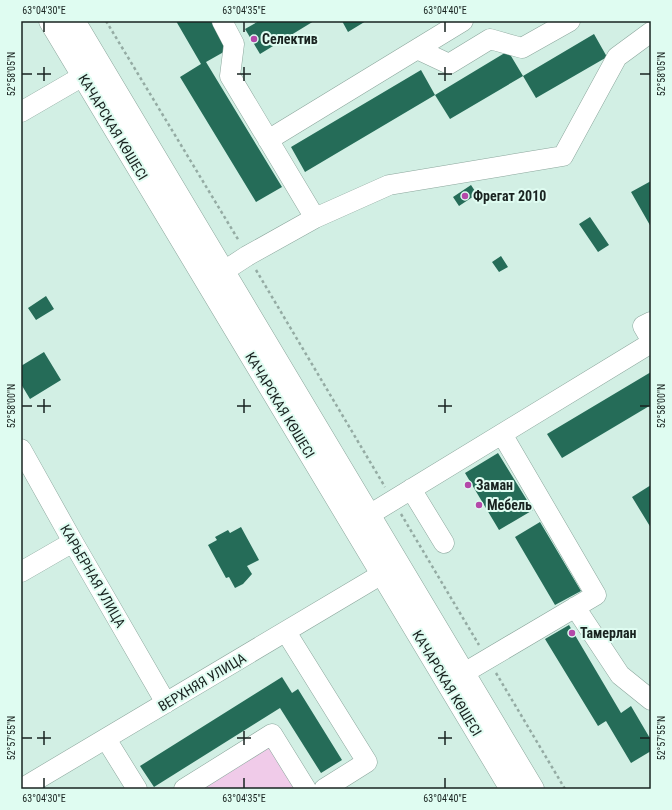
<svg xmlns="http://www.w3.org/2000/svg" width="672" height="810" viewBox="0 0 672 810" font-family="'Roboto Condensed',sans-serif">
	<style>
		.green { fill: #f0cbe9 }
		.building { fill: #256c58 }
		.lines { fill: none; stroke-linecap: round; stroke-linejoin: round }
		.minor-casing { stroke: #8ba69c; stroke-width: 21 }
		.major-casing { stroke: #8ba69c; stroke-width: 23 }
		.path { stroke: #94aba3; stroke-width: 2.5; stroke-dasharray: 3 3; stroke-linecap: butt }
		.minor { stroke: #fff; stroke-width: 20 }
		.major { stroke: #fff; stroke-width: 22 }
		.ticks { fill: none; stroke: #192320; stroke-width: 1.5 }
		.poi-dot { fill: #b449a9; stroke: #dffcf1; stroke-width: 1.5 }
		.labels { text-anchor: middle; stroke-width: 4; stroke-linejoin: round; paint-order: stroke }
		.poi-label { font-size: 14px; font-weight: bold; fill: #192320; stroke: #dffcf1; text-anchor: start }
		.street-label { font-size: 14px; fill: #192320; stroke: #dffcf1 }
		.neatline { fill: none; stroke: #192320; stroke-width: 1.5 }
		.ticks-label { font-size: 10px; text-anchor: middle; fill: #192320 }
	</style>
	<rect width="100%" height="100%" fill="#d2efe4"/>
	<!-- green -->
	<path class="green" d="M269,746l30,43h-98z"/>
	<!-- building -->
	<path class="building" d="M176,21h36l17,28 -23,13 76,125 -26,15 -76,-125 21,-13z
		M259,21h55l-54,33 -15,-25z
		M342,21h24l-18,11z
		M594,34l13,23 -71,41 -13,-22 -73,43 -15,-24 73,-44 15,25z
		M421,70l14,25 -130,77 -14,-25z
		M651,181v46l-20,-35z
		M471,185l6,9 -18,12 -6,-9z
		M590,217l19,28 -11,7 -19,-28z
		M501,256l7,11 -9,5 -7,-10z
		M46,296l8,13 -18,11 -8,-12z
		M44,352l17,28 -31,19 -9,-15v-18z
		M651,372v33l-89,53 -15,-24z
		M498,453l35,57 -34,20 -34,-57z
		M651,485v43l-19,-31z
		M540,522l41,69 -26,14 -40,-68z
		M241,527l18,33 -12,6 5,8 -9,10 -8,4 -6,-11 -3,1 -18,-33 9,-5 -2,-3 13,-7 2,3z
		M569,625l52,88 10,-7 20,34v11l-20,12 -25,-42 -8,5 -53,-87z
		M282,677l10,16 6,-4 44,71 -21,13 -41,-65 -126,79 -14,-21z"/>
	<g class="lines">
		<!-- minor casing -->
		<g class="minor-casing">
			<path id="minor" d="M222,21l12,23 -4,32 85,142 -68,38 -23,15
				M417,49l32,15 41,-25 32,9 48,-27
				M21,112l62,-36
				M268,140l195,-119
				M315,218l74,-33 174,-29 54,-99 34,-25
				M651,322l-8,4 8,14
				M21,449l52,93 93,161
				M411,489l33,54
				M369,515l282,-172
				M21,572l52,-30
				M575,607l45,68 31,25
				M286,632l81,130 -43,27
				M464,673l132,-78 -94,-161
				M106,739l31,50
				M21,789l361,-215
				M184,789l88,-55 34,55"/>
		</g>
		<!-- major casing -->
		<g class="major-casing">
			<path id="major" d="M50,21l461,768
				M74,21l459,768"/>
		</g>
		<!-- path -->
		<path class="path" d="M106,21l133,220
			M256,270l129,217
			M401,514l78,131
			M496,673l69,116"/>
		<!-- minor -->
		<use href="#minor" class="minor"/>
		<!-- major -->
		<use href="#major" class="major"/>
	</g>
	<!-- ticks -->
	<path class="ticks" d="M44,22v10M244,22v10M445,22v10M44,67v14M244,67v14M445,67v14M22,74h10M37,74h14M237,74h14M438,74h14M640,74h10M44,399v14M244,399v14M445,399v14M22,406h10M37,406h14M237,406h14M438,406h14M640,406h10M44,731v14M244,731v14M445,731v14M22,738h10M37,738h14M237,738h14M438,738h14M640,738h10M44,778v10M244,778v10M445,778v10"/>
	<!-- markers -->
	<g class="poi-dot">
		<circle cx="254" cy="39" r="4"/>
		<circle cx="465" cy="196" r="4"/>
		<circle cx="468" cy="485" r="4"/>
		<circle cx="479" cy="505" r="4"/>
		<circle cx="572" cy="633" r="4"/>
	</g>
	<g class="labels">
		<!-- poi labels -->
		<g class="poi-label">
			<text x="262" y="44">Селектив</text>
			<text x="473" y="201">Фрегат 2010</text>
			<text x="476" y="490">Заман</text>
			<text x="487" y="510">Мебель</text>
			<text x="580" y="638">Тамерлан</text>
		</g>
		<!-- street labels -->
		<g class="street-label">
			<text transform="translate(113 127) rotate(59)" y="5">КАЧАРСКАЯ КӨШЕСІ</text>
			<text transform="translate(280 405) rotate(59)" y="5">КАЧАРСКАЯ КӨШЕСІ</text>
			<text transform="translate(93 576) rotate(60)" y="5">КАРЬЕРНАЯ УЛИЦА</text>
			<text transform="translate(202 682) rotate(-31)" y="5">ВЕРХНЯЯ УЛИЦА</text>
			<text transform="translate(447 683) rotate(59)" y="5">КАЧАРСКАЯ КӨШЕСІ</text>
		</g>
	</g>
	<!-- border -->
	<rect width="672" height="810" fill="none" stroke="#dffcf1" stroke-width="44"/>
	<rect x="22" y="22" width="628" height="766" class="neatline"/>
	<g class="ticks-label">
		<text x="44" y="14">63°04'30"E</text>
		<text x="244" y="14">63°04'35"E</text>
		<text x="445" y="14">63°04'40"E</text>
		<text transform="translate(11 74) rotate(-90)" y="4">52°58'05"N</text>
		<text transform="translate(661 74) rotate(-90)" y="4">52°58'05"N</text>
		<text transform="translate(11 406) rotate(-90)" y="4">52°58'00"N</text>
		<text transform="translate(661 406) rotate(-90)" y="4">52°58'00"N</text>
		<text transform="translate(11 738) rotate(-90)" y="4">52°57'55"N</text>
		<text transform="translate(661 738) rotate(-90)" y="4">52°57'55"N</text>
		<text x="44" y="802">63°04'30"E</text>
		<text x="244" y="802">63°04'35"E</text>
		<text x="445" y="802">63°04'40"E</text>
	</g>
</svg>
